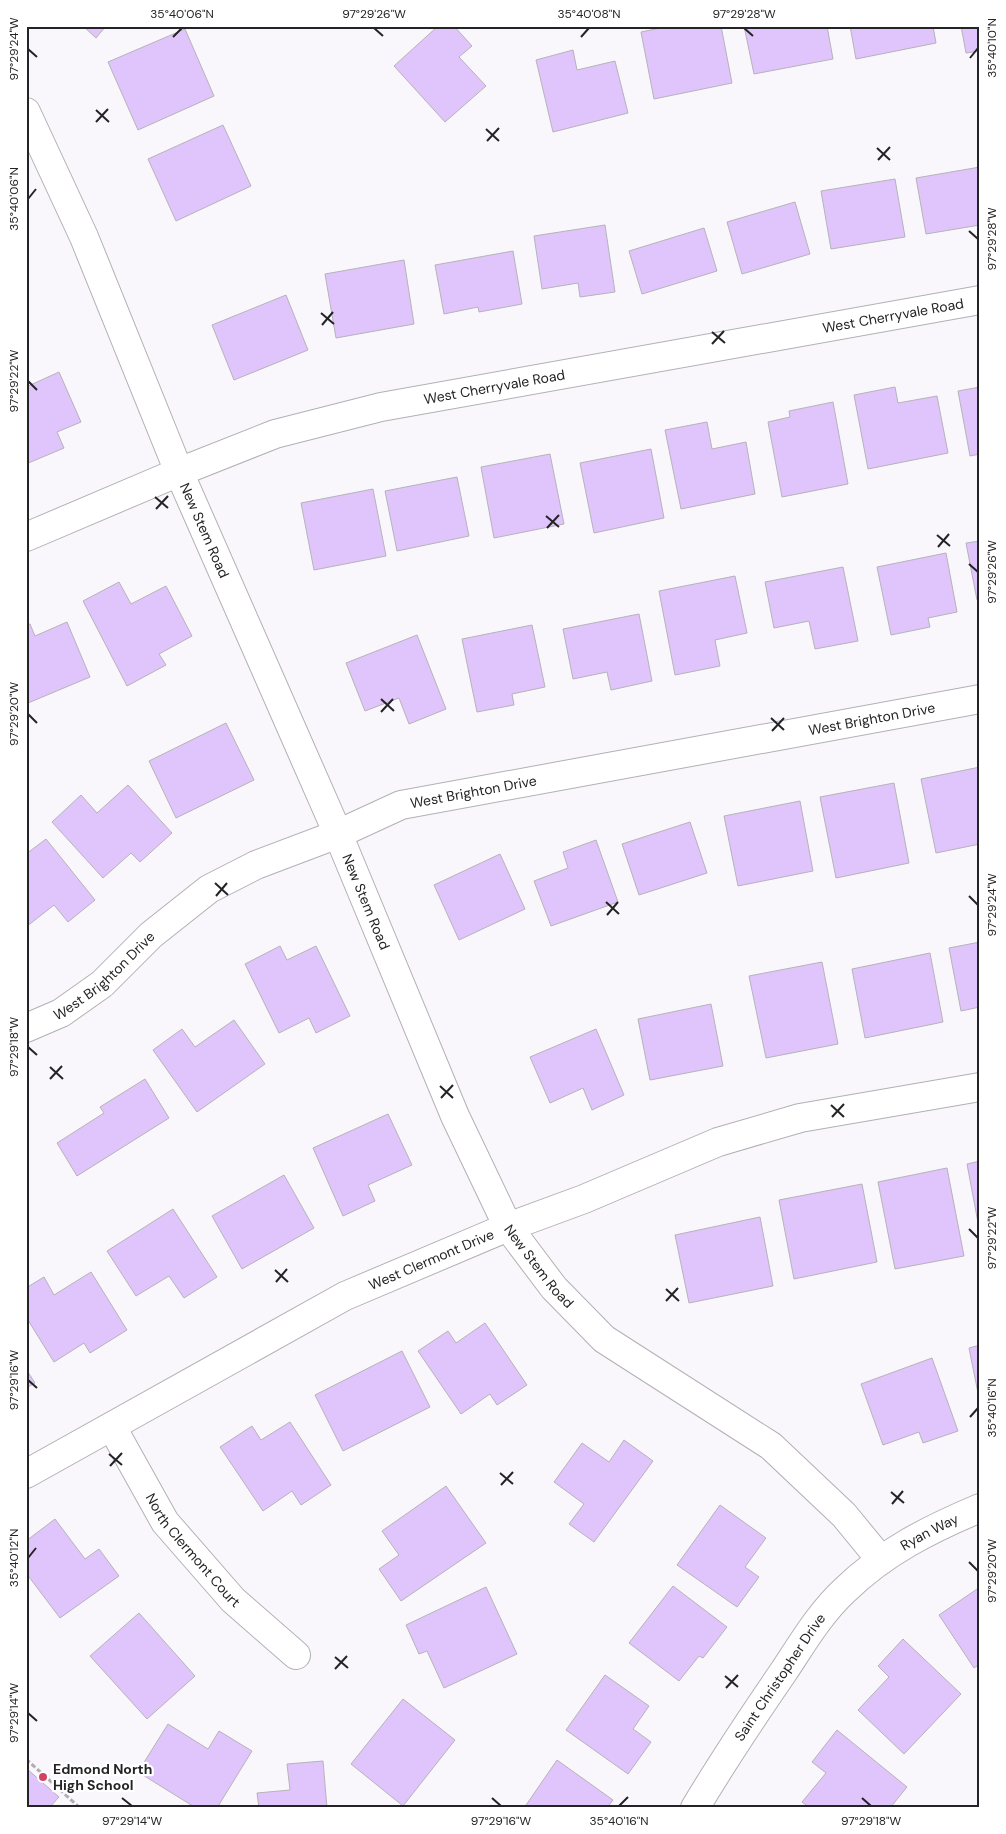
<svg xmlns="http://www.w3.org/2000/svg" width="1006" height="1834" viewBox="0 0 1006 1834" font-family="'DM Sans',sans-serif">
	<style>
		.building { fill: #e0c4fc; stroke: #b6b3b8 }
		.lines { fill: none; stroke-linecap: round; stroke-linejoin: round }
		.minor-casing { stroke: #b3b0b5; stroke-width: 30 }
		.path { stroke: #b0aeb2; stroke-width: 3; stroke-dasharray: 5 2.5; stroke-linecap: butt }
		.minor { stroke: #fff; stroke-width: 28 }
		.ticks { fill: none; stroke: #242325; stroke-width: 2 }
		.poi-dot { fill: #d34464; stroke: #fff; stroke-width: 2 }
		.labels { text-anchor: middle; stroke-width: 4.5; stroke-linejoin: round; paint-order: stroke }
		.street-label { font-size: 14px; fill: #242325; stroke: #fff }
		.poi-label { font-size: 14px; font-weight: bold; fill: #242325; stroke: #fff; text-anchor: start }
		.neatline { fill: none; stroke: #242325; stroke-width: 2 }
		.ticks-label { font-size: 12px; text-anchor: middle; fill: #242325 }
	</style>
	<rect width="100%" height="100%" fill="#f9f7fc"/>
	<!-- building -->
	<path class="building" d="M83,26h23l-10,12z
		M438,26h16l18,20 -13,11 27,29 -41,36 -51,-56z
		M670,26h51l11,57 -78,16 -13,-67z
		M744,26h83l6,33 -79,15z
		M850,26h83l3,17 -80,16z
		M961,26h19v25l-14,2z
		M185,29l29,67 -76,34 -30,-68z
		M573,50l4,20 38,-9 13,52 -75,19 -17,-72z
		M223,125l28,61 -75,35 -28,-62z
		M980,167v58l-54,9 -10,-56z
		M895,179l10,58 -74,12 -10,-58z
		M795,202l15,52 -68,20 -15,-52z
		M605,225l10,67 -35,5 -2,-14 -36,6 -8,-53z
		M704,228l13,43 -75,23 -13,-43z
		M513,251l9,53 -43,8 -1,-5 -34,7 -9,-49z
		M404,260l10,64 -78,14 -11,-64z
		M286,295l22,55 -74,30 -22,-55z
		M59,372l22,50 -24,10 7,16 -38,16v-77z
		M895,387l3,16 39,-7 11,57 -80,16 -14,-74z
		M980,387v67l-10,2 -12,-65z
		M833,402l15,82 -66,13 -14,-75 22,-5 -1,-6z
		M707,422l5,27 34,-7 9,52 -74,15 -16,-79z
		M651,449l13,69 -70,15 -14,-70z
		M550,454l14,70 -70,14 -13,-71z
		M457,477l12,59 -72,15 -12,-60z
		M373,489l13,67 -72,14 -13,-67z
		M980,541v58l-3,1 -11,-57z
		M946,553l11,59 -29,6 2,9 -39,8 -14,-68z
		M843,567l15,74 -43,8 -6,-28 -35,7 -9,-46z
		M735,576l12,57 -32,7 5,26 -45,9 -16,-84z
		M119,582l12,22 35,-18 26,50 -33,18 7,11 -39,21 -44,-85z
		M639,614l13,67 -41,9 -4,-18 -34,7 -10,-50z
		M67,622l23,55 -62,26 -2,-5v-73l4,-1 5,12z
		M532,625l13,62 -33,7 2,11 -37,7 -15,-73z
		M417,635l29,74 -37,15 -10,-26 -34,13 -19,-48z
		M226,723l28,57 -78,38 -27,-57z
		M980,767v77l-44,9 -15,-74z
		M894,783l15,80 -73,15 -16,-81z
		M128,785l44,48 -32,29 -9,-9 -28,25 -51,-56 29,-27 16,18z
		M800,801l13,70 -75,15 -14,-70z
		M690,822l17,51 -68,22 -17,-51z
		M46,839l49,61 -27,22 -14,-17 -28,22v-73z
		M596,840l22,62 -67,24 -17,-45 34,-13 -5,-16z
		M500,854l25,55 -66,31 -25,-55z
		M980,942v65l-19,4 -12,-63z
		M280,946l7,14 29,-14 34,70 -34,17 -7,-15 -30,15 -34,-69z
		M930,953l13,69 -78,16 -13,-69z
		M822,962l16,82 -72,14 -17,-82z
		M711,1004l12,62 -73,14 -12,-61z
		M234,1020l31,44 -68,48 -44,-62 29,-21 13,18z
		M596,1029l28,66 -32,15 -9,-22 -33,15 -20,-46z
		M145,1079l24,39 -92,58 -20,-33 47,-30 -4,-6z
		M388,1114l24,51 -44,20 7,16 -32,15 -30,-68z
		M980,1161v67h-1l-12,-64z
		M947,1168l17,88 -69,13 -17,-87z
		M284,1175l30,53 -72,41 -30,-53z
		M862,1184l15,78 -83,17 -15,-79z
		M173,1209l44,68 -33,21 -15,-22 -33,20 -29,-45z
		M760,1217l13,69 -84,17 -14,-68z
		M91,1272l36,58 -37,23 -6,-10 -30,19 -28,-45v-29l18,-11 10,18z
		M485,1323l42,62 -30,20 -7,-11 -29,20 -43,-63 30,-20 8,12z
		M980,1345v53h-1l-10,-50z
		M402,1351l28,56 -87,44 -28,-56z
		M932,1358l26,73 -35,12 -4,-11 -36,13 -22,-61z
		M26,1369l9,14 -9,5z
		M290,1422l41,63 -30,20 -9,-14 -29,20 -43,-64 32,-21 9,14z
		M624,1440l29,21 -59,81 -25,-18 15,-20 -30,-22 28,-39 27,19z
		M446,1486l40,57 -85,58 -22,-32 20,-14 -17,-24z
		M720,1505l46,33 -21,29 14,10 -22,30 -60,-42z
		M55,1519l30,40 14,-10 20,27 -59,42 -34,-45v-32z
		M673,1586l54,41 -24,31 -4,-2 -20,25 -50,-38z
		M486,1587l31,67 -73,34 -17,-37 -8,3 -13,-29z
		M980,1587v77l-6,4 -35,-53z
		M139,1613l56,63 -48,43 -57,-63z
		M903,1639l58,55 -57,60 -46,-44 31,-33 -11,-11z
		M605,1675l44,31 -16,23 18,13 -23,32 -62,-44z
		M403,1699l52,41 -52,66 -52,-42z
		M168,1724l40,25 11,-18 33,20 -35,57h-21l-58,-36z
		M837,1730l70,57 -17,21h-80l-8,-6 24,-29 -14,-11z
		M557,1760l56,40 -6,8h-83z
		M323,1761l4,47h-68l-2,-15 33,-3 -3,-26z
		M26,1768l33,29 -10,11h-23z"/>
	<g class="lines">
		<!-- minor casing -->
		<g class="minor-casing">
			<g id="minor">
				<path id="s1" d="M26,112l58,125 95,235 159,362 117,282 53,111 46,61 50,51 167,107 73,69 37,45"/>
				<path id="s2" d="M26,537l153,-65 96,-38 106,-27 599,-107"/>
				<path id="s3" d="M26,1028l35,-15 41,-29 49,-49 58,-46 47,-24 82,-31 63,-29 579,-106"/>
				<path id="s4" d="M112,1427l53,95 68,78 63,55"/>
				<path id="s5" d="M26,1474l319,-178 163,-69 76,-28 134,-57 82,-24 180,-31"/>
				<path id="s6" d="M695,1808c28,-47 58,-92 89,-137 18,-27 36,-58 61,-81 39,-38 85,-61 135,-82"/>
			</g>
		</g>
		<!-- path -->
		<path class="path" d="M26,1759l54,49"/>
		<!-- minor -->
		<use href="#minor" class="minor"/>
	</g>
	<!-- ticks -->
	<path class="ticks" d="M374,28l9,8M744,28l9,8M173,37l9,-9M581,37l8,-9M28,49l9,8M970,58l8,-10M96,110l13,12M96,122l12,-13M486,129l13,12M487,141l12,-13M877,148l13,12M878,160l12,-13M28,199l8,-10M969,231l9,8M321,313l13,11M322,325l11,-13M712,332l13,11M712,344l12,-13M28,381l9,9M155,497l13,11M156,509l12,-13M546,516l13,11M547,528l12,-13M937,535l13,11M938,547l11,-13M969,564l9,8M381,699l13,12M381,712l12,-13M28,714l9,9M771,718l13,12M772,731l12,-13M215,883l13,12M216,896l11,-13M969,896l9,9M606,902l13,12M607,915l11,-13M28,1047l9,8M50,1067l13,12M50,1079l12,-13M440,1086l13,12M441,1098l12,-13M831,1105l13,12M832,1117l12,-13M969,1229l9,9M275,1270l13,12M276,1282l11,-13M666,1289l13,12M666,1301l12,-13M28,1380l9,8M970,1417l8,-9M109,1454l13,11M110,1466l12,-13M500,1473l13,11M501,1485l12,-13M891,1492l13,11M892,1504l11,-13M28,1558l8,-10M969,1562l9,9M335,1657l13,11M335,1669l12,-13M725,1676l13,11M726,1688l12,-13M28,1713l9,8M122,1798l10,8M492,1798l9,8M862,1798l9,8M619,1806l9,-9"/>
	<!-- markers -->
	<circle class="poi-dot" cx="43" cy="1777" r="5"/>
	<g class="labels">
		<!-- street labels -->
		<g class="street-label">
			<text dy="5" stroke="none"><textPath href="#s2" startOffset="899">West Cherryvale Road</textPath></text>
			<text dy="5" stroke="none"><textPath href="#s2" startOffset="494">West Cherryvale Road</textPath></text>
			<text dy="5" stroke="none"><textPath href="#s1" startOffset="455">New Stem Road</textPath></text>
			<text dy="5" stroke="none"><textPath href="#s3" startOffset="920">West Brighton Drive</textPath></text>
			<text dy="5" stroke="none"><textPath href="#s3" startOffset="515">West Brighton Drive</textPath></text>
			<text dy="5" stroke="none"><textPath href="#s1" startOffset="860">New Stem Road</textPath></text>
			<text dy="5" stroke="none"><textPath href="#s3" startOffset="95">West Brighton Drive</textPath></text>
			<text dy="5" stroke="none"><textPath href="#s5" startOffset="459">West Clermont Drive</textPath></text>
			<text dy="5" stroke="none"><textPath href="#s1" startOffset="1265">New Stem Road</textPath></text>
			<text dy="5" stroke="none"><textPath href="#s6" startOffset="368">Ryan Way</textPath></text>
			<text dy="5" stroke="none"><textPath href="#s4" startOffset="148">North Clermont Court</textPath></text>
			<text dy="5" stroke="none"><textPath href="#s6" startOffset="156">Saint Christopher Drive</textPath></text>
		</g>
		<!-- poi labels -->
		<g class="poi-label">
			<text x="53" y="1774">Edmond North<tspan x="53" dy="16">High School</tspan></text>
		</g>
	</g>
	<!-- border -->
	<rect width="1006" height="1834" fill="none" stroke="#ffffff" stroke-width="55"/>
	<rect x="28" y="28" width="950" height="1778" class="neatline"/>
	<g class="ticks-label">
		<text x="182" y="18">35°40'06"N</text>
		<text x="374" y="18">97°29'26"W</text>
		<text x="589" y="18">35°40'08"N</text>
		<text x="744" y="18">97°29'28"W</text>
		<text transform="translate(992 48) rotate(-90)" y="4">35°40'10"N</text>
		<text transform="translate(14 49) rotate(-90)" y="4">97°29'24"W</text>
		<text transform="translate(14 199) rotate(-90)" y="4">35°40'06"N</text>
		<text transform="translate(992 239) rotate(-90)" y="4">97°29'28"W</text>
		<text transform="translate(14 381) rotate(-90)" y="4">97°29'22"W</text>
		<text transform="translate(992 572) rotate(-90)" y="4">97°29'26"W</text>
		<text transform="translate(14 714) rotate(-90)" y="4">97°29'20"W</text>
		<text transform="translate(992 905) rotate(-90)" y="4">97°29'24"W</text>
		<text transform="translate(14 1047) rotate(-90)" y="4">97°29'18"W</text>
		<text transform="translate(992 1238) rotate(-90)" y="4">97°29'22"W</text>
		<text transform="translate(14 1380) rotate(-90)" y="4">97°29'16"W</text>
		<text transform="translate(992 1408) rotate(-90)" y="4">35°40'16"N</text>
		<text transform="translate(14 1558) rotate(-90)" y="4">35°40'12"N</text>
		<text transform="translate(992 1571) rotate(-90)" y="4">97°29'20"W</text>
		<text transform="translate(14 1713) rotate(-90)" y="4">97°29'14"W</text>
		<text x="132" y="1825">97°29'14"W</text>
		<text x="501" y="1825">97°29'16"W</text>
		<text x="619" y="1825">35°40'16"N</text>
		<text x="871" y="1825">97°29'18"W</text>
	</g>
</svg>
